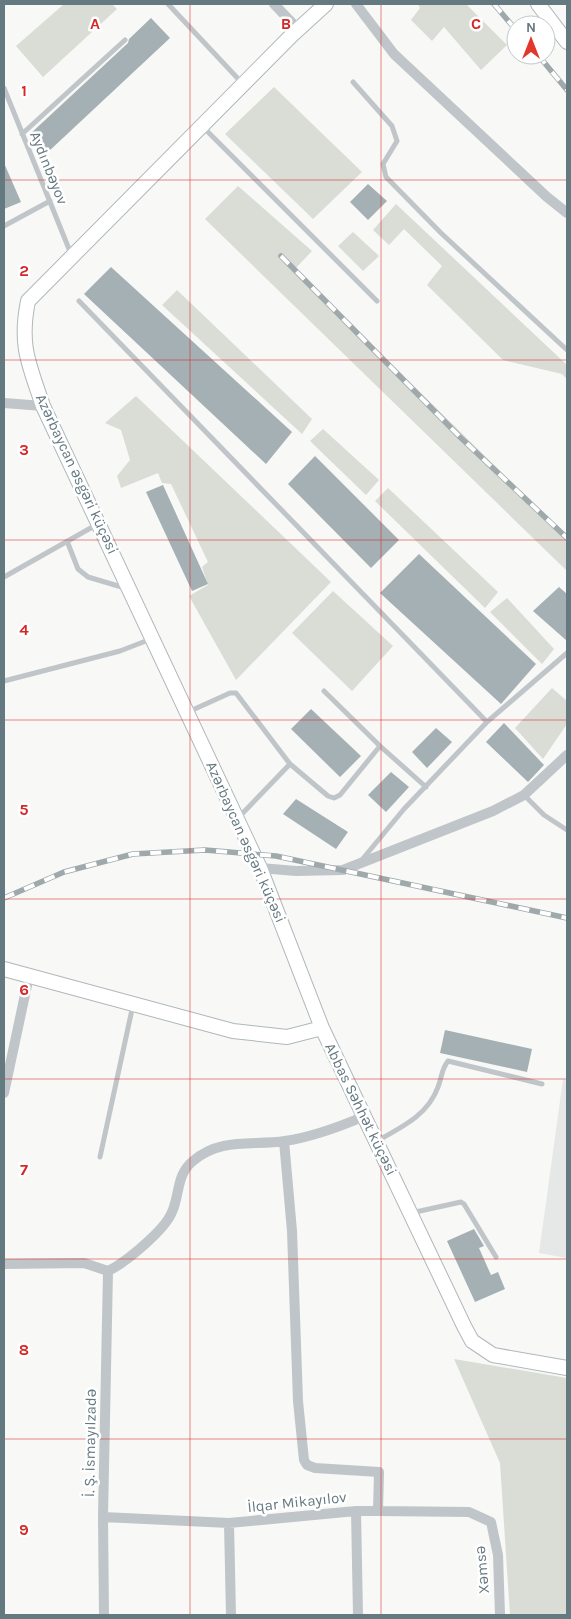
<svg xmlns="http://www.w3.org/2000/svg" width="571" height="1619" viewBox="0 0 571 1619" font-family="Karla,sans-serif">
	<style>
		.built { fill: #e6e8e7 }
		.green { fill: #d9ddd5 }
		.building { fill: #a4b0b3 }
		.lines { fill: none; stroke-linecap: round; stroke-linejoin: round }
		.secondary-casing { stroke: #afb8bb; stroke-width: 16 }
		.lane { stroke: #bfc5c8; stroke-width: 5 }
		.street { stroke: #bfc5c8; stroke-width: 10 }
		.secondary { stroke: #fff; stroke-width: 14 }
		.rail-casing { stroke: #9fa9ac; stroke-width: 5.5 }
		.rail { stroke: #fff; stroke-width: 4; stroke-dasharray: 11; stroke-linecap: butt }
		.grid { fill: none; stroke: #d62828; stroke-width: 1; stroke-opacity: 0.55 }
		.labels { text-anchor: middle; stroke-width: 5; stroke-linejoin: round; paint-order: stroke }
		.street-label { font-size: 15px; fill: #647980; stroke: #fff }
		.grid-label { font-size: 16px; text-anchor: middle; font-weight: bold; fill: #d62828; stroke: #fff; stroke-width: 5; stroke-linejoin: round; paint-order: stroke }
	</style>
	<rect width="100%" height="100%" fill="#f8f8f6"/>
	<!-- built -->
	<path class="built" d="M563,1079l4,2v177l-28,-5z"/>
	<!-- green -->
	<path class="green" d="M64,4h48l5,5 -74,68 -27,-31z
		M418,4h48l41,41 -26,25 -37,-43 -12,14 -21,-21 9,-12z
		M274,87l88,85 -49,47 -88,-85z
		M238,186l74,65 -17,18 272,268v34l-362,-352z
		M396,204l171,161v14l-5,-5 -59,-14 -76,-75 15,-19 -38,-37 -15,16 -16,-15z
		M353,232l26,24 -16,15 -25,-25z
		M177,290l135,129 -10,15 -140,-129z
		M136,396l195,186 -95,98 -47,-84 19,-11 -6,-18 6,-5 -37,-78 -9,-1 -4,-10 -37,15 -4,-12 13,-16 -9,-30 -16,-7z
		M323,429l56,51 -13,15 -56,-54z
		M388,488l110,104 -13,16 -110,-107z
		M333,591l60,55 -41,45 -60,-58z
		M507,598l47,51 -12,15 -52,-52z
		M552,688l15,13v23l-24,35 -28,-31z
		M454,1359l113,19v237h-57l-10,-152z"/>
	<!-- building -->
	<path class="building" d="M151,18l19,20 -122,114 -19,-17 99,-92 1,-4z
		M4,163l17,39 -17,7z
		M368,184l19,17 -19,19 -18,-18z
		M111,267l181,165 -26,32 -182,-170z
		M315,456l84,84 -28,28 -83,-84z
		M163,485l45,99 -16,7 -46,-99z
		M419,554l117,110 -35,40 -121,-111z
		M559,587l8,7v47l-34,-30z
		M311,709l50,47 -21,21 -49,-48z
		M504,723l40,42 -16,17 -42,-40z
		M436,728l16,14 -25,26 -15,-16z
		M391,772l18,15 -23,25 -18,-17z
		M296,799l52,33 -12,17 -53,-35z
		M445,1030l87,19 -5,23 -87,-19z
		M474,1229l10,17 -5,2 12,27 7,-3 7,17 -30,13 -28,-61z"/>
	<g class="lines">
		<!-- secondary casing -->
		<g class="secondary-casing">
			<path id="secondary" d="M326,4l-34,31 -264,266c-9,45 1,63 15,105l217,462 62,160 142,298 8,15 21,14 74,13
				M538,4l29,38
				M4,969l229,62 54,6 35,-9"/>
		</g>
		<!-- lane -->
		<path class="lane" d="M168,4l75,80
			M353,82l39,44 5,15 -14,23 3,13 55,56 126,117
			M4,88l67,166
			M202,126l175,175
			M22,134l103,-94
			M4,226l46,-25
			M79,301l408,421
			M67,541l11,28 10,8 37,11
			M4,577l92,-52
			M4,681l116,-30 31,-12
			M324,691l56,55
			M188,712l42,-19h6l54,71 38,32 6,2 6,-3 40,-49 46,41
			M524,795l20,20 23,15
			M238,818l52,-54
			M361,861l43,-52 83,-87 80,-69
			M377,1141c25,-14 51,-26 61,-54 4,-10 3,-17 10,-26l94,23
			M100,1157l33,-152
			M411,1213l50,-11 3,2 32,53"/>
		<!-- street -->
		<path class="street" d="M274,4l24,25
			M356,4l38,50 153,143 20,16
			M4,403l39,3
			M260,868l36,3 47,-1 150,-59 31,-16 43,-40
			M4,1093l25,-117
			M284,1141l8,90 6,170 6,59 3,5 8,3 64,4 -1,39
			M4,1264l80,-1 24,8
			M108,1271c17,-8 57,-41 64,-59 8,-18 4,-37 21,-51 28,-24 60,-15 92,-20 28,-4 54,-14 80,-25
			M356,1511l2,104
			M103,1517l126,6 127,-12h22l91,1 22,10 7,33 2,60
			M229,1523l2,92
			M104,1615l-1,-98 5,-246"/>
		<!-- secondary -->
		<use href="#secondary" class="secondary"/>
		<!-- rail casing -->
		<g class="rail-casing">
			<path id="rail" d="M494,4l22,26
				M538,55l29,35
				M281,256l179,181 107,101
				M4,898l60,-26 69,-18 72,-4 71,6 291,62"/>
		</g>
		<!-- rail -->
		<use href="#rail" class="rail"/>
	</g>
	<!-- grid -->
	<path class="grid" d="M190,4v1611M381,4v1611M4,180h563M4,360h563M4,540h563M4,720h563M4,899h563M4,1079h563M4,1259h563M4,1439h563"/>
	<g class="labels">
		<!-- street labels -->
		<g class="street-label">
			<text transform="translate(49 168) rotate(68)" y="5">Aydınbəyov</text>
			<text transform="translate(77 474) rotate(65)" y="5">Azərbaycan əsgəri küçəsi</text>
			<text transform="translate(246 842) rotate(66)" y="5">Azərbaycan əsgəri küçəsi</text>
			<text transform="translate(361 1109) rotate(64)" y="5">Abbas Səhhət küçəsi</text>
			<text transform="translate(90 1443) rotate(-89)" y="5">İ. Ş. İsmayılzadə</text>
			<text transform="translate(297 1502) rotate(-6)" y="5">İlqar Mikayılov</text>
			<text transform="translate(482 1570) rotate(-95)" y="5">Xəmsə</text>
		</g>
	</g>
	<g class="grid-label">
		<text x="95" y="29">A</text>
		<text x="286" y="29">B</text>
		<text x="476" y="29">C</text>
		<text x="24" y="96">1</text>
		<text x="24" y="276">2</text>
		<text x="24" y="455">3</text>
		<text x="24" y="635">4</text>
		<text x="24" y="815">5</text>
		<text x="24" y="995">6</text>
		<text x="24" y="1175">7</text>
		<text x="24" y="1355">8</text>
		<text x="24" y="1535">9</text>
	</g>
	<!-- border -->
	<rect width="571" height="1619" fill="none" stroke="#647980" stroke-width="10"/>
	<!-- north arrow -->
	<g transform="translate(531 40)"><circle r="24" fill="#ffffff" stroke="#c1c9cc"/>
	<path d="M0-4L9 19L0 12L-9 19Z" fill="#e2372c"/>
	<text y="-8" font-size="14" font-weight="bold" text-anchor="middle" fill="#647980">N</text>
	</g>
</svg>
